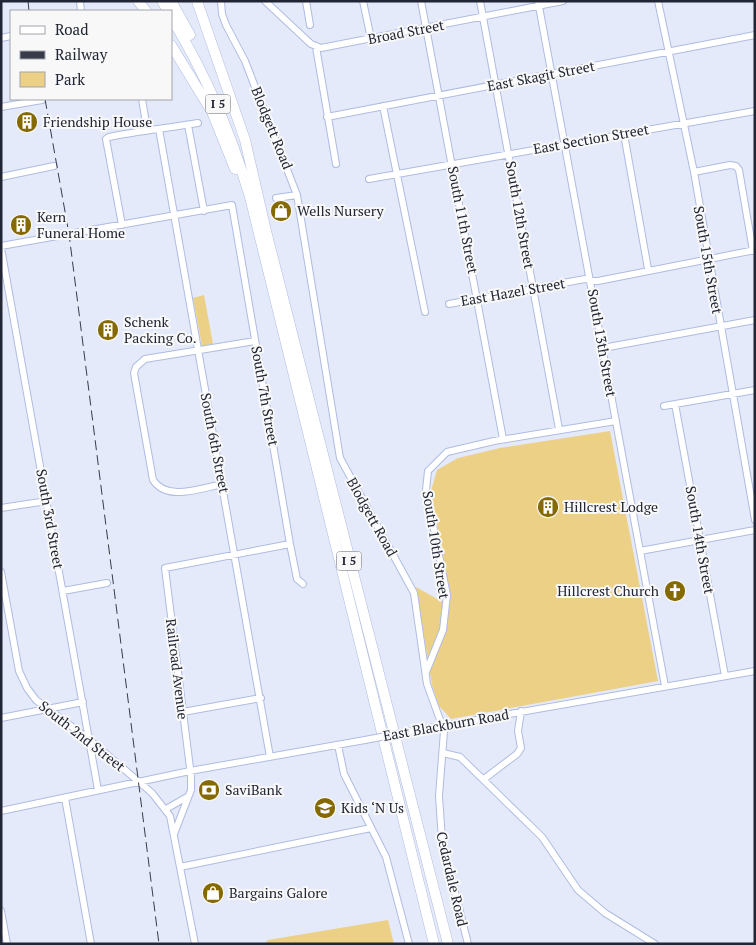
<svg xmlns="http://www.w3.org/2000/svg" width="756" height="945" viewBox="0 0 756 945" font-family="'PT Serif',serif">
	<style>
		.green { fill: #ebd085 }
		.lines { fill: none; stroke-linecap: round; stroke-linejoin: round }
		.minor-casing { stroke: #afbce1; stroke-width: 8 }
		.highway-casing { stroke: #afbce1; stroke-width: 11 }
		.minor { stroke: #fff; stroke-width: 6 }
		.highway { stroke: #fff; stroke-width: 10 }
		.rail { stroke: #373b4a; stroke-width: 1; stroke-dasharray: 10 5; stroke-linecap: butt }
		.minor-bridge-casing { stroke: #afbce1; stroke-width: 8; stroke-linecap: butt }
		.minor-bridge { stroke: #fff; stroke-width: 6 }
		.labels { text-anchor: middle; stroke-width: 4; stroke-linejoin: round; paint-order: stroke }
		.shield { fill: #f8f8f8; stroke: #62646f; stroke-width: 1 }
		.shield-label { font-size: 12px; font-weight: bold; fill: #212534 }
		.street-label { font-size: 14px; fill: #212534; stroke: #f8f8f8 }
		.poi-label { font-size: 14px; fill: #212534; stroke: #f8f8f8; text-anchor: start }
	</style>
	<rect width="100%" height="100%" fill="#e5eafa"/>
	<!-- green -->
	<path class="green" d="M204,295l9,49 -11,2 -9,-48z
		M610,431l48,250 -207,38 -12,-13 -7,-21 -16,-98 23,13 12,-1 -20,-108 6,-21 21,-12 42,-10z
		M388,920l6,24h-130l4,-4z"/>
	<g class="lines">
		<!-- minor casing -->
		<g class="minor-casing">
			<path id="minor" d="M80,1l1,10
				M221,1l1,13 4,11 19,36 52,134 43,263 74,135 13,91 17,47 -5,65 3,44 26,104
				M265,1l46,43 10,4 242,-47
				M306,1l4,24
				M363,1l8,38
				M421,1l82,438
				M480,1l79,428
				M538,1l127,685
				M658,1l36,171 61,348
				M1,38l10,-2
				M316,47l20,117
				M142,99l5,30
				M383,106l42,206
				M1,107l41,-7
				M327,117l428,-82
				M188,125l16,86
				M159,129l111,628
				M624,134l24,135
				M694,172l36,-7 6,1 3,4 14,81
				M1,177l53,-11
				M369,179l386,-68
				M276,198l21,-3
				M122,225l-16,-86 3,-2c30,-6 59,-9 89,-14
				M1,246l231,-41 58,339 7,35 6,5
				M1,248l97,542
				M449,304l136,-25 13,2 157,-31
				M603,348l152,-28
				M675,404l50,272
				M664,406l91,-16
				M223,484c-22,4 -56,18 -70,-4l-19,-107 2,-6 9,-8 110,-18
				M1,508l46,-7
				M640,551l115,-21
				M1,572l18,99 8,17 9,12 55,41 61,52 18,23 25,128
				M63,591l44,-8
				M426,672l17,-42 4,-35 -21,-105 2,-19 19,-19 47,-11 122,-20
				M183,712l78,-14
				M1,718l82,-16
				M407,732l348,-61
				M338,745l6,29 42,83 23,87
				M443,753l17,4 82,80 36,53 27,23 50,31
				M484,779l33,-25 4,-6 -3,-17 3,-20
				M65,798l26,146
				M166,809l21,-12
				M1,811l189,-40 175,-31
				M174,834l17,-44v-14l-26,-208 125,-24
				M180,867l191,-39
				M1,911l6,33"/>
		</g>
		<!-- highway casing -->
		<g class="highway-casing">
			<path id="highway" d="M138,1l8,10
				M162,1l6,10
				M171,1l19,34
				M197,1l48,139 21,91 182,713
				M171,17c36,60 59,114 79,180l184,747
				M171,45l41,67 23,57"/>
		</g>
		<!-- minor -->
		<use href="#minor" class="minor"/>
		<!-- highway -->
		<use href="#highway" class="highway"/>
		<!-- rail -->
		<path class="rail" d="M28,1l1,10
			M45,99l24,135 90,710"/>
		<!-- minor-bridge casing -->
		<g class="minor-bridge-casing">
			<path id="minor-bridge" d="M365,740l42,-8"/>
		</g>
		<!-- minor-bridge -->
		<use href="#minor-bridge" class="minor-bridge"/>
	</g>
	<!-- icons -->
	<defs>
		<g id="building-disc" transform="scale(1.125)"><circle r="9.5" fill="#856903" stroke="#f8f8f8"/><path d="M-4-6H4V6H1V3H-1V6H-4ZM-2.5-4.3h1.7v1.8h-1.7ZM.8-4.3h1.7v1.8H.8ZM-2.5-1h1.7V.8h-1.7ZM.8-1h1.7V.8H.8Z" fill="#fff"/></g>
		<g id="shop-disc" transform="scale(1.125)"><circle r="9.5" fill="#856903" stroke="#f8f8f8"/><path d="M-5-2.5h2.3a2.7 3.5 0 0 1 5.4 0H5L5.5 6h-11ZM-1.5-2.5h3a1.5 2.3 0 0 0-3 0Z" fill="#fff"/></g>
		<g id="church-disc" transform="scale(1.125)"><circle r="9.5" fill="#856903" stroke="#f8f8f8"/><path d="M-1.2-6h2.4v3.5h3.3v2.4h-3.3V6h-2.4V-.1h-3.3v-2.4h3.3Z" fill="#fff"/></g>
		<g id="bank-disc" transform="scale(1.125)"><circle r="9.5" fill="#856903" stroke="#f8f8f8"/><path d="M-6-4H6V4H-6ZM0-2.3a2.3 2.3 0 1 0 0 4.6a2.3 2.3 0 1 0 0-4.6Z" fill="#fff"/></g>
		<g id="school-disc" transform="scale(1.125)"><circle r="9.5" fill="#856903" stroke="#f8f8f8"/><path d="M0-5L7-2L0 1L-7-2ZM-4 1L0 2.5L4 1V4Q0 6-4 4Z" fill="#fff"/></g>
	</defs>
	<g fill-rule="evenodd">
		<use href="#building-disc" x="27" y="122"/>
		<use href="#shop-disc" x="281" y="211"/>
		<use href="#building-disc" x="21" y="225"/>
		<use href="#building-disc" x="108" y="330"/>
		<use href="#building-disc" x="548" y="507"/>
		<use href="#church-disc" x="675" y="591"/>
		<use href="#bank-disc" x="209" y="790"/>
		<use href="#school-disc" x="325" y="808"/>
		<use href="#shop-disc" x="213" y="893"/>
	</g>
	<g class="labels">
		<!-- shield labels -->
		<g class="shield">
			<rect x="205.5" y="94.5" width="25" height="19" rx="4"/>
			<rect x="336.5" y="551.5" width="25" height="19" rx="4"/>
		</g>
		<g class="shield-label">
			<text x="218" y="108">I 5</text>
			<text x="349" y="565">I 5</text>
		</g>
		<!-- street labels -->
		<g class="street-label">
			<text transform="translate(406 32) rotate(-11)" y="5">Broad Street</text>
			<text transform="translate(541 76) rotate(-11)" y="5">East Skagit Street</text>
			<text transform="translate(272 128) rotate(68)" y="5">Blodgett Road</text>
			<text transform="translate(591 139) rotate(-10)" y="5">East Section Street</text>
			<text transform="translate(520 215) rotate(80)" y="5">South 12th Street</text>
			<text transform="translate(463 220) rotate(79)" y="5">South 11th Street</text>
			<text transform="translate(708 260) rotate(80)" y="5">South 15th Street</text>
			<text transform="translate(513 292) rotate(-10)" y="5">East Hazel Street</text>
			<text transform="translate(602 343) rotate(80)" y="5">South 13th Street</text>
			<text transform="translate(265 396) rotate(80)" y="5">South 7th Street</text>
			<text transform="translate(215 443) rotate(79)" y="5">South 6th Street</text>
			<text transform="translate(372 517) rotate(61)" y="5">Blodgett Road</text>
			<text transform="translate(50 519) rotate(80)" y="5">South 3rd Street</text>
			<text transform="translate(700 540) rotate(80)" y="5">South 14th Street</text>
			<text transform="translate(436 545) rotate(81)" y="5">South 10th Street</text>
			<text transform="translate(177 669) rotate(83)" y="5">Railroad Avenue</text>
			<text transform="translate(446 725) rotate(-10)" y="5">East Blackburn Road</text>
			<text transform="translate(82 736) rotate(38)" y="5">South 2nd Street</text>
			<text transform="translate(452 879) rotate(77)" y="5">Cedardale Road</text>
		</g>
		<!-- poi labels -->
		<g class="poi-label">
			<text x="43" y="127">Friendship House</text>
			<text x="297" y="216">Wells Nursery</text>
			<text x="37" y="222">Kern<tspan x="37" dy="16">Funeral Home</tspan></text>
			<text x="124" y="327">Schenk<tspan x="124" dy="16">Packing Co.</tspan></text>
			<text x="564" y="512">Hillcrest Lodge</text>
			<text x="659" y="596" text-anchor="end">Hillcrest Church</text>
			<text x="225" y="795">SaviBank</text>
			<text x="341" y="813">Kids ‘N Us</text>
			<text x="229" y="898">Bargains Galore</text>
		</g>
	</g>
	<!-- border -->
	<rect width="756" height="945" fill="none" stroke="#212534" stroke-width="5"/>
	<!-- legend -->
	<rect x="10" y="10" width="162" height="90" fill="#f8f8f8" stroke="#a2a4aa"/>
	<rect x="20" y="26" width="25" height="8" fill="#ffffff" stroke="#a2a4aa"/>
	<text x="55" y="35" font-size="15" fill="#212534">Road</text>
	<rect x="20" y="51" width="25" height="8" fill="#373b4a" stroke="#a2a4aa"/>
	<text x="55" y="60" font-size="15" fill="#212534">Railway</text>
	<rect x="20" y="72" width="25" height="15" fill="#ebd085" stroke="#a2a4aa"/>
	<text x="55" y="85" font-size="15" fill="#212534">Park</text>
</svg>
